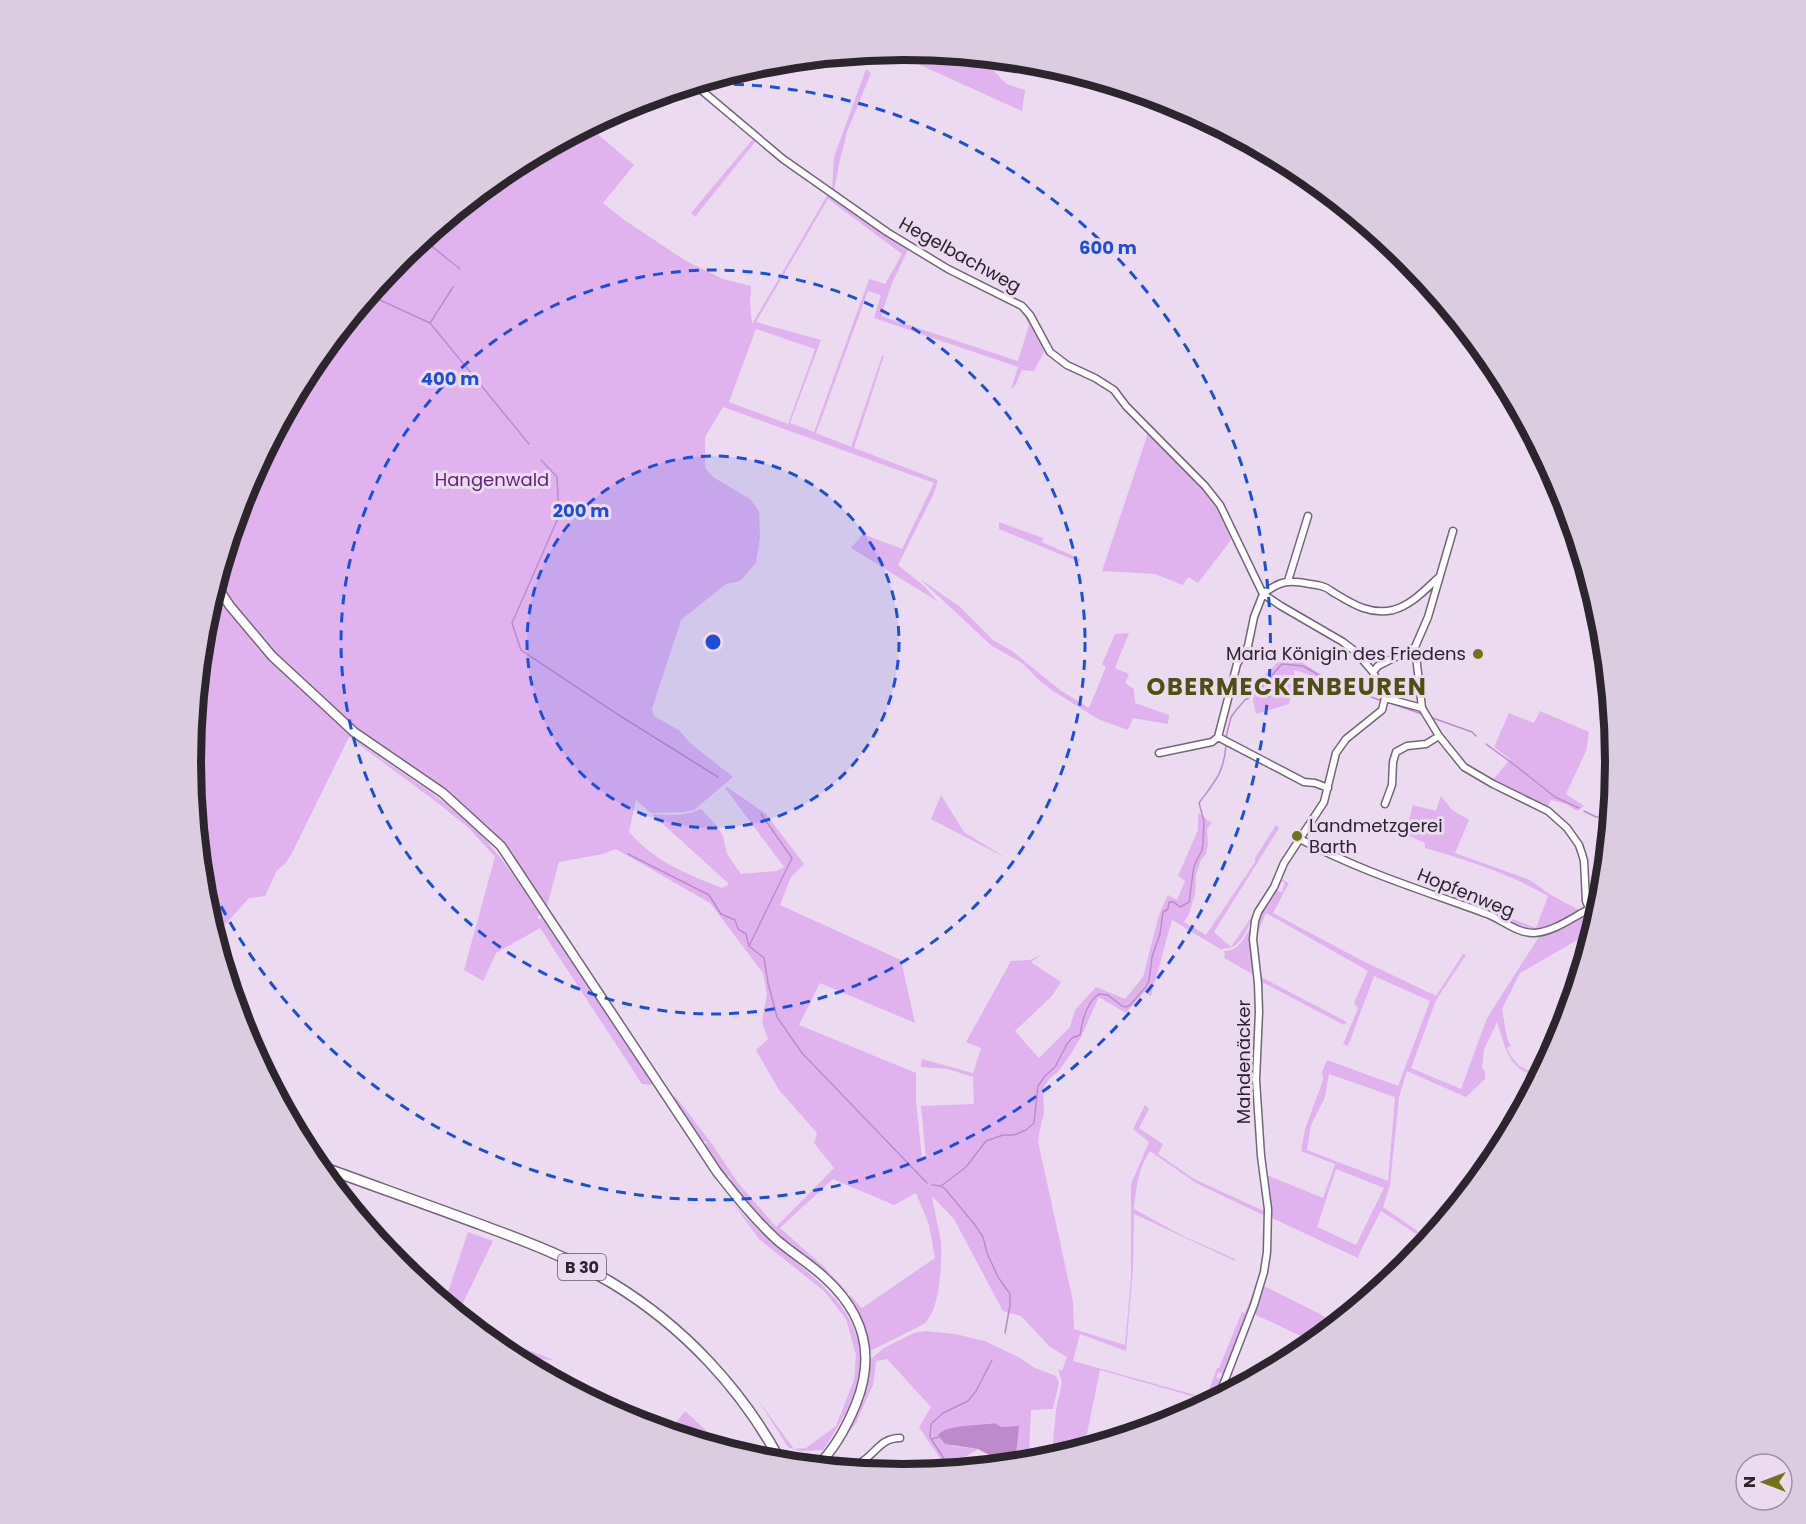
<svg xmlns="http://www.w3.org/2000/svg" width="1806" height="1524" viewBox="0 0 1806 1524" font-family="Poppins,sans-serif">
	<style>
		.green { fill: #e0b3ee; fill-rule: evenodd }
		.water { fill: #bd8bcc }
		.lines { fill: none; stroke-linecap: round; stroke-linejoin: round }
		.stream { stroke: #bd8bcc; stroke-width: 1.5 }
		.street-casing { stroke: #746679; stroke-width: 9 }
		.secondary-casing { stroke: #746679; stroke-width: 11 }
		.primary-casing { stroke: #746679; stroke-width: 12 }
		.street { stroke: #fff; stroke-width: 6 }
		.secondary { stroke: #fff; stroke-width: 8 }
		.primary { stroke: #fff; stroke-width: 9 }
		.ring { fill: none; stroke: #1d4ed8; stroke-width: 3; stroke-dasharray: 10 8 }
		.poi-dot { fill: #747216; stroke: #ebdaf0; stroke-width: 2 }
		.labels { text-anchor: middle; stroke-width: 6; stroke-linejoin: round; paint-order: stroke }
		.shield { fill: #ebdaf0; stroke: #655b68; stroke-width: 1.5 }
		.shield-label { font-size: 16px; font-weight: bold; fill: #2c252e }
		.street-label { font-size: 18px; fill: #2c252e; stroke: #ebdaf0 }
		.park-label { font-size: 18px; fill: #612572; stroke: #ebdaf0 }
		.poi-label { font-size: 18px; fill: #2c252e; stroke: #ebdaf0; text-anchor: end }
		.district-label { font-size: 24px; font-weight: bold; letter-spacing: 1.5px; fill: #504f12; stroke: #ebdaf0 }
		.rim { fill: none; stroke: #2c252e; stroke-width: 8 }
		.centre { fill: #1d4ed8; stroke: #ebdaf0; stroke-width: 3 }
		.ring-label { font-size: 18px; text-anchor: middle; font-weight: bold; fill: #1d4ed8; stroke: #ebdaf0; stroke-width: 6; stroke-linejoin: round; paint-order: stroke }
	</style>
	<rect width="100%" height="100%" fill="#ebdaf0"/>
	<!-- green -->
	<path class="green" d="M903,50l78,7 25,27 19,6 -3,21 -133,-60z
		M866,69l5,4 -24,59 -8,32 -5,28 -2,-3 2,-32z
		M588,126l46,39 -31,38 20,16 63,42 37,18 28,7 -1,18 2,20 76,-130 80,56 -16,33 -11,33 137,45 11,-36 -9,-17 9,10 15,34 -10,19 -12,-1 -7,16 -4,3 7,-22 -144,-49 7,-23 -13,-4 -52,142 35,14 31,-91h2l-30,92 84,32 -4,13 -36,72 26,21 13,15 -86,-53 12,-14 39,15 32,-66 -211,-76 -18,30v31l8,9 37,22 9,12 1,26 -4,26 -16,18 -14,3 -45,36 -29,89 2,7 26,15 10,12 43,34 -39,33 -9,2 -34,1 -15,-13 -7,32c28,31 56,41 93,56l7,-4 -77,-70c18,2 33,2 49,-5l16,17 6,10 4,18 14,20 36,-3 7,-4 -59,-79 2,-1 39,27 38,50 -13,13 -11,28 121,55 14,63 -95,-40 -21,42 117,48v27l6,60 4,-1 -5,-53 53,-2 -1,-27 -25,-8 -27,-2 1,-8 51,14 8,-25 -15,-6 45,-81 19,-1 13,-6 -12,8 30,20 -9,14 -37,35 24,27 31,-31 5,-17 21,-23 29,12 18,-22 16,-62 9,-20 9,5 8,-19 -7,-5 20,-46v-17l14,10 -5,6 1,15 -2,10 -5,6 -5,15 -1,19 -6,20 -5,8 22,13 49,-73v-4l21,-33 3,3 -65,104 17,15 21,-31c-3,12 -13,35 -28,32l-2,2 -50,-30 -21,76 -7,-4 -18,21 -27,-16 -18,40 -9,15 -14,20 -9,7 -6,10 1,24 -5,21 -1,8 35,159 1,28 51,16 6,-67v-94l18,-42 -16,-13 12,-24 4,4 -10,19 24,16 -5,10 36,25 70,32 1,5 -69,-33 -46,-32c-12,17 -14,38 -16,58l49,27 52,23v2l-101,-47 -1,55 -7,82 -46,-17 -7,27 133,37 11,-30h2l23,-56 3,1 16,-40v4l-38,97 -5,-2 -2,5 5,2 -8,22 -5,2 1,-2 -109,-31 -16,78 -29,9 -3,-4 4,-43 6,-28 -4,-13 4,2 5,-14 -17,-10 -29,-31 -18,-5 -49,-92 -22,-23c2,15 7,31 9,47 1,20 -1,68 -17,81l-54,27 -5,-19 -17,-33 2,-4 12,13 73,-50 -6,-33 -13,-32 -22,12 -61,-26 -53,49 42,37 26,28 -4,1 -25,-27 -1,-3 -4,1 -21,-16 1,-3 -2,-2 -2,2 -20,-17 1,-4 -1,-1 -5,1 -16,-17 2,-3 -2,-2 -3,1 -17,-21 2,-4 -2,-3h-4l-20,-30 2,-4 -6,-2 -27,-41 1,-3 37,48 26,39 38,44 58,-59 -20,-25 3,-10 -38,-43 -23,-40 12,-11 -6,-17 5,-28 -4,-21 -53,-70 -94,-54 -13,5 -44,8 -13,48c-21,-30 -40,-63 -66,-89 -37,-37 -85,-62 -125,-94l-5,8c37,30 80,53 116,85 30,27 52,62 74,95l-3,2 1,2 4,-1 111,167 -11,-1 -102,-156 -44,25 -13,28 -19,-11 31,-113 -26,-29 -30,-24 -90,-67 -57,116 -7,11 -8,6 -12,26 -16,2 -34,38 -11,-35 -13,-139 13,-139 41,-134 66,-123 88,-108 108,-89zM828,199l74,55 -17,30 -16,-5 -55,153 -24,-9 31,-83 -65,-18zM756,329l59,20 -27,75 -59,-22z
		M753,139l2,3 -60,75 -4,-4z
		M1148,433c24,22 52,44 68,72 7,11 11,23 15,35l-33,43 -10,-6 -5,8 -28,-11 -53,-3z
		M999,522l44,16 -1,4 38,17 -1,3 -80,-33z
		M920,579l39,27 34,34 19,11 48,39 29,18 17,-41 -4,-3 13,-30 14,-1 -14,35 14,6 -4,9 9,6 1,14 34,12 -1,9 -35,-6 -5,12 -30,-11 -45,-28 -14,-11 -17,-17 -30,-17z
		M1293,657l29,18 -2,3 -26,-8 2,20 -6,8 -1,6 -33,10c-5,-19 -5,-21 10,-34l-1,-5 12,-12z
		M1540,711l49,21 -3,19 -20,43 18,12 -7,5 -11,-7 -15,-4 -4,8 -55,-27 18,-22 -16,-12 15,-34 25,10z
		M941,795l23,37 42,26 -75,-39z
		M1441,796l11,14 17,10 -14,33 75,27 21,15 30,16c-18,10 -36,22 -58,19l-110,-44 1,-1 45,13 77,30 12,-32c-38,-22 -81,-36 -123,-48v-5l-20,-9 8,-29 23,6z
		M1281,879l8,4 -16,30 86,46 77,37 27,-42 3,1 -30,45 -25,68 50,21 26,-71 53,-83 40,-19 7,-1 7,13 -1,3 -73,42 -18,36 5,29 4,8 -4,2c6,13 16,25 33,24l-4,3c-28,-4 -31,-30 -39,-53l-13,27 -2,19 3,4v7l-19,18 -59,-26 -8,26 -9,88 -7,22 46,32 -2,2 -46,-30 -21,41 -2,6 -86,-40 -5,-43 56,23 12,-34 -34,-13 4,-22 18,-49 -1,-8 5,-12 71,26 32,-85 -56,-25 -26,70 -5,-2 15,-35 -4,-6 14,-32 -102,-58 -9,22 1,14 -3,-4c2,-28 5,-31 21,-54l6,1 3,-9 -4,-3zM1329,1074l66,23 -7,84 -81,-31 4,-25 14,-28zM1336,1169l48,19 -28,57 -39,-18z
		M1250,929l4,46 -30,-17 1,-5 -2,-2c15,1 20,-12 27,-22z
		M1256,950l2,2 1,24 88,46 -3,3 -84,-44z
		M732,1202c10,11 20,23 32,33 45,41 112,77 93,150 -6,23 -21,45 -34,65l-24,1 -11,-4 -30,-47 36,49 12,-1 30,-22 18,-46 2,-25 -10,-36 -21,-27 -66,-53z
		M468,1232l25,9 -32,66 49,36 44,17 -21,-1 -5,7 4,-8 -23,-8 -3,3 -6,-4 2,-3 -56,-47 -4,2 -4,-3 11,-9z
		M1264,1286l56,28 16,10 -22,18 -60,-28z
		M925,1331l30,3 30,7 35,17 15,10 21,8 3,7 -6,26 -22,1 -2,45 -10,3 -3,-4 2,-28 -17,1 -6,-4 -8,2 -35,21 26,3 -23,14 3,6 -10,1 -29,-43 12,-20 -44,-48 -11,2 -3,24 -18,40 -15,17 23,-45 8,-38 13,-11 30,-15z
		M685,1411l41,38 -57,-17z"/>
	<!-- water -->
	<path class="water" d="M995,1423l6,4 18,-1 -3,28 -11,3 -10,1 -17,-9 -33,-5 -7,-9c8,-11 43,-9 57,-12z"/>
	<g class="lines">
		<!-- stream -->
		<path class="stream" d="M424,238v2l36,29
			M453,287l-23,36 99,121
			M369,295l61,28
			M541,460l16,17 2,39 -47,107 9,27 101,67 96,60
			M1329,681l53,20
			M1387,702l35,12
			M1430,717l42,15 4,4
			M1226,737l5,-20 6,-8 8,-9 10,-6 27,-30 21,2 21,12
			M1486,744l30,22 39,31 24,11
			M1584,811l12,6h14
			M628,854l81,41 12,19 14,6 3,9 8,5 3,12 15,12 4,25 9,34 25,36 125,130
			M749,946l43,-88 -31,-44
			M932,1185l9,1 5,4 29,35 8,12 4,16 11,24 12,17v11l-5,28
			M941,1186l25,-19 20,-26 17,-6h11l12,-5 8,-7 4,-37 7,-10 10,-9 12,-23 5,-6 8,-3c2,-15 6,-32 19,-41l9,1 14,11 4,1 4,-2 15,-17 4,-7 3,-24 8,-23 3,-22 5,-3 1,-7h5l6,5 9,-5 5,-36 8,-16 1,-8 1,-21 -5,-18c16,-22 25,-30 27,-58
			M932,1439l7,-2
			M951,1470l-21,-33 1,-13 12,-11 25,-12 8,-10 16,-31"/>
		<!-- street casing -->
		<g class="street-casing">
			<path id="street" d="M694,84l89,75 104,73 61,37 74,37 8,9 20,37 17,13 28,13 19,12 12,16 79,80 15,19 43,89c18,-14 26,-14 47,-10 5,1 10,1 14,3 4,1 8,5 12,7 18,11 35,21 57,16 18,-5 31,-19 45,-32
				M1453,531l-25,86 -13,30 7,61 17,28 25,31 29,17 55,27 19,17 12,17 3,9 2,7 2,40 9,21
				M1288,581l20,-65
				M1373,672l5,-6 37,-19
				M1385,698l37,10
				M1218,737l19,-73 11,-18 6,-29 9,-23 18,12 62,36 13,10 17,20 12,26 -3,12 -36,29 -10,14 -12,49 -40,61 -10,24 -16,25 -3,9 -2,18 5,44 1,29 -3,68 5,76 7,53 -1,43 -3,20 -10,33 -36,93
				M1218,737l86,45 11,1 13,5
				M1159,753l53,-11 6,-5
				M1385,804l7,-19 1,-23 3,-10 11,-6 19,-2 13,-8
				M1300,839c59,32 125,52 187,75 16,6 29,19 47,19 19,-1 38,-15 55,-24
				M825,1458l13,10
				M845,1469c5,-3 13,-4 18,-8 14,-10 19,-23 37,-23"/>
		</g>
		<!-- secondary casing -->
		<g class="secondary-casing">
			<path id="secondary" d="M216,585l14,21 42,50 53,49 29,27 89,61 58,53 216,326c19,24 37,47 60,68 15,13 33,24 47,37 40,36 52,77 32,127 -9,22 -22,46 -39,62"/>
		</g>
		<!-- primary casing -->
		<g class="primary-casing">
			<path id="primary" d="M317,1165c57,21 114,41 170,62 43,16 85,32 125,56 71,43 130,106 169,179"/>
		</g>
		<!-- street -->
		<use href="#street" class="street"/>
		<!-- secondary -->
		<use href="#secondary" class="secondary"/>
		<!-- primary -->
		<use href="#primary" class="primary"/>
	</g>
	<!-- distance rings -->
	<circle cx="713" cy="642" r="186" fill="#1d4ed8" fill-opacity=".12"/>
	<g class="ring">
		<circle cx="713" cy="642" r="186"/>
		<circle cx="713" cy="642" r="372"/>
		<path d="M698 84A558 558 0 1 1 201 865"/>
	</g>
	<!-- markers -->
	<g class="poi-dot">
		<circle cx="1478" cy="654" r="6"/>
		<circle cx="1297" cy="836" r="6"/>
	</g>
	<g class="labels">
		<!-- shield labels -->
		<rect class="shield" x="558" y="1254" width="48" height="26" rx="4.5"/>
		<g class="shield-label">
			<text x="582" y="1273">B 30</text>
		</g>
		<!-- street labels -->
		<g class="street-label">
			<text transform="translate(960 255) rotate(29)" y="6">Hegelbachweg</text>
			<text transform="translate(1466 893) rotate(22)" y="6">Hopfenweg</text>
			<text transform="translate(1244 1062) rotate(-90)" y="6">Mahdenäcker</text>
		</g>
		<!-- park labels -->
		<g class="park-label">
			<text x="492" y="486">Hangenwald</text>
		</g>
		<!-- poi labels -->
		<g class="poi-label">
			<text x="1466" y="660">Maria Königin des Friedens</text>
			<text x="1309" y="832" text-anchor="start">Landmetzgerei<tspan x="1309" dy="21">Barth</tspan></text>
		</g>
		<!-- district labels -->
		<g class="district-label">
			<text x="1287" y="695">OBERMECKENBEUREN</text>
		</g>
	</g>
	<!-- crop -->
	<path d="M0 0H1806V1524H0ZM201 762a702 702 0 1 1 1404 0a702 702 0 1 1-1404 0Z" fill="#dccce0" fill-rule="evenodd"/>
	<path class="rim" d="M201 762a702 702 0 1 1 1404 0a702 702 0 1 1-1404 0Z"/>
	<circle cx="713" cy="642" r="9" class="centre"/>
	<g class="ring-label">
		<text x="1108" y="254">600 m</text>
		<text x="450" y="385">400 m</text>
		<text x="581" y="517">200 m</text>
	</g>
	<!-- north arrow -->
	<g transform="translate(1764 1482) rotate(270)"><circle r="28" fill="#ebdaf0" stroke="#9f92a2" stroke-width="1.5"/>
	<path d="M0-4.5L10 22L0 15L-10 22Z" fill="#747216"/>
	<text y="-9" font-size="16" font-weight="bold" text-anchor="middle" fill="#2c252e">N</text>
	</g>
</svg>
